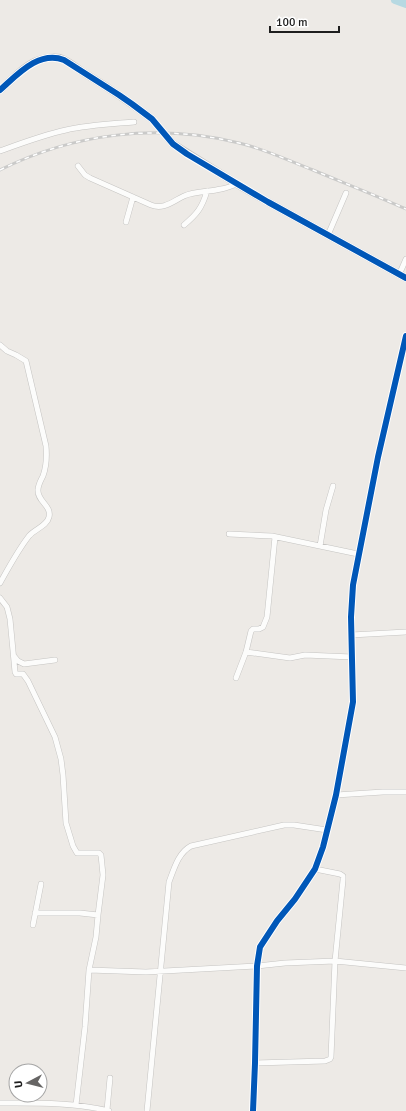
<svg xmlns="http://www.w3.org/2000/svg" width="406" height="1111" viewBox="0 0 406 1111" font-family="Signika,sans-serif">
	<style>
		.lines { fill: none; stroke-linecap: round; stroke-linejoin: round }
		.river { stroke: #b7d9e2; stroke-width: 8 }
		.tertiary-tunnel { stroke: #c4c1be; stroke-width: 6; stroke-dasharray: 6 3; stroke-linecap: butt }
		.minor-casing { stroke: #c5c4c2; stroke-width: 6 }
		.tertiary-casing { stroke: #c5c4c2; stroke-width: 8 }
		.minor { stroke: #fcfcfb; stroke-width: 5 }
		.tertiary { stroke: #fcfcfb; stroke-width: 6 }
		.rail-casing { stroke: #cacac9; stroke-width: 3 }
		.rail { stroke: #fff; stroke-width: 1.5; stroke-dasharray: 4.5; stroke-linecap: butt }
		.cycleway-casing { stroke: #fff; stroke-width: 8 }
		.cycleway { stroke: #0057b8; stroke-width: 6 }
	</style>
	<rect width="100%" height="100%" fill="#edeae6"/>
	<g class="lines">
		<!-- river -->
		<path class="river" d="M395,0l11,4"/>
		<!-- tertiary-tunnel -->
		<path class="tertiary-tunnel" d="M152,119l16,19"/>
		<!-- minor casing -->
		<g class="minor-casing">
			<path id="minor" d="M0,151c22,-8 43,-16 66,-21 22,-5 45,-6 68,-8
				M78,166l7,9 5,3 61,27c13,5 22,-4 33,-9 12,-5 25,-4 37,-7 6,-1 11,-3 16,-5
				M126,222l7,-25
				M184,225c13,-11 18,-17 23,-34
				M328,235l18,-42
				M399,275l7,-16
				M0,345l7,6 9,4 10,6 20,85c1,11 1,19 -3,30 -2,4 -5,9 -5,14 -1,11 14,16 11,27 -2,9 -14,12 -20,19 -11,14 -20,31 -29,47
				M229,534l43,2 86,18
				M320,546l6,-36 7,-24
				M0,598l7,9 3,12 5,53 1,2h7l5,7 27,56 6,22 2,16 3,48 7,23 4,7h22l2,2 2,20 -5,40
				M351,635l55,-3
				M246,652l44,6 15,-3 47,2
				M14,656l4,5 6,3 31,-4
				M236,678l10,-26 5,-21 2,-2h6l4,-2 4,-10 8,-80
				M336,795l47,-3h23
				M35,913h45l18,2 -2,22 -7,33 -4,57 -9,78
				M33,925l8,-41
				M89,970l57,2 111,-6 28,-3 50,-2 71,7
				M255,1063l70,-2 5,-2 1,-2 4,-96 8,-81v-4l-3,-2 -25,-5
				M0,1103c36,0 74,-1 109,8
				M107,1110l3,-32
				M147,1111l22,-229c5,-13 9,-29 22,-36l93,-21h10l33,5
				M253,1111l2,-48 2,-97 3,-19 17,-26 18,-22 20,-30 8,-22 13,-52 17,-93 -2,-85 2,-32 25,-128 28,-121"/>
		</g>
		<!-- tertiary casing -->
		<g class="tertiary-casing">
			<path id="tertiary" d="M0,90c12,-10 24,-25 39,-30 6,-2 15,-3 21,-2 9,3 18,11 26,16 23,14 45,29 66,45
				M168,138l5,6 64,40 31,18 138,76"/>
		</g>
		<!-- minor -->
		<use href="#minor" class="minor"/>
		<!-- tertiary -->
		<use href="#tertiary" class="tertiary"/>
		<!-- rail casing -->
		<g class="rail-casing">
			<path id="rail" d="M0,170c74,-37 158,-47 239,-27 26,6 50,18 74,27 31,13 62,25 93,39"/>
		</g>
		<!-- rail -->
		<use href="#rail" class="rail"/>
		<!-- cycleway casing -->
		<g class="cycleway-casing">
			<path id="cycleway" d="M0,90c17,-15 39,-40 64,-30l55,35 13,9 20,15 21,25 14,10 81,48 138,76
				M253,1111l2,-48 2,-97 3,-19 17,-26 18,-22 20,-30 8,-22 13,-52 17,-93 -2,-85 2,-32 25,-128 28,-121"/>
		</g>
		<!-- cycleway -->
		<use href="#cycleway" class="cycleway"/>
	</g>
	<!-- north arrow -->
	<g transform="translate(28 1083) rotate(263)"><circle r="19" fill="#ffffff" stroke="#a5a5a5"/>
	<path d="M0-3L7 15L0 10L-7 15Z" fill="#666564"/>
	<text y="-6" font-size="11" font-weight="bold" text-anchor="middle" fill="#1e1e1e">U</text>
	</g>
	<!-- scale -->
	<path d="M270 26v6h69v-6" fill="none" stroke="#1e1e1e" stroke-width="2"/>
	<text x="276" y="26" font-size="12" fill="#1e1e1e" stroke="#ffffff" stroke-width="3" paint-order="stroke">100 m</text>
</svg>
